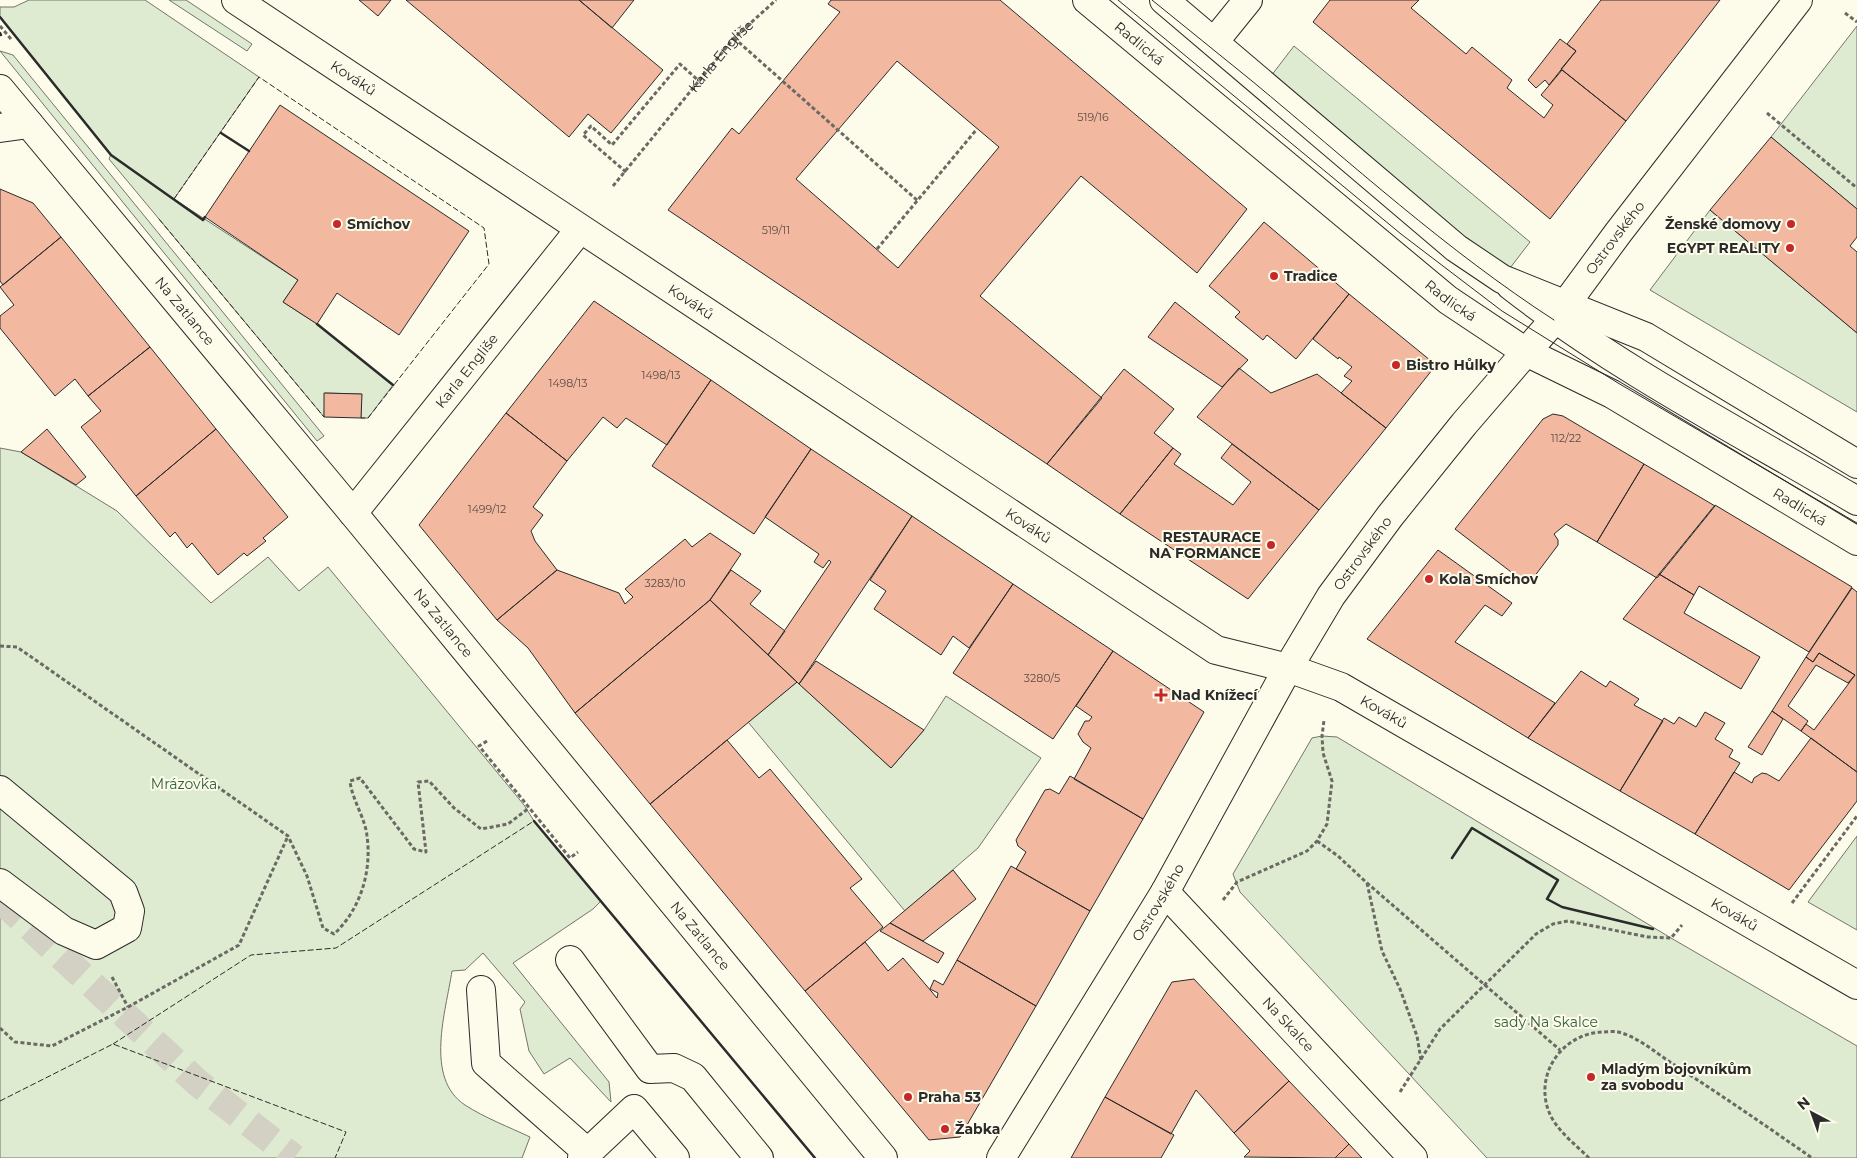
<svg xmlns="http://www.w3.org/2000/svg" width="1857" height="1158" viewBox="0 0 1857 1158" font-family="Montserrat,sans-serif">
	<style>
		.green { fill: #deebd1; stroke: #74746e }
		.building { fill: #f2b8a0; stroke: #2b2b2b; fill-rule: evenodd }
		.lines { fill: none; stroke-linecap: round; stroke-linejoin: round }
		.highway-tunnel { stroke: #d3d1c4; stroke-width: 28; stroke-dasharray: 28 14; stroke-linecap: butt }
		.minor-casing { stroke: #2b2b2b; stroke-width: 30 }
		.major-casing { stroke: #2b2b2b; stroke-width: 30 }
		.path { stroke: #6a6964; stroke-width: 3; stroke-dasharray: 4 2.5; stroke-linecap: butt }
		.minor { stroke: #fdfbea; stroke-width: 28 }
		.major { stroke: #fdfbea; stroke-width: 28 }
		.tram { stroke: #2b2b2b; stroke-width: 1 }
		.fence { stroke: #2b2b2b; stroke-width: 1; stroke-dasharray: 6 2.5; stroke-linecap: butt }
		.wall { stroke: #2b2b2b; stroke-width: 2.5 }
		.poi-dot { fill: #c62828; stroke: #fdfbea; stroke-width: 2 }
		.labels { text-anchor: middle; stroke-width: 4; stroke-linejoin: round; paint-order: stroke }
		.number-label { font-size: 11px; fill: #5d4e48 }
		.street-label { font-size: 14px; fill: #2b2b2b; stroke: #fdfbea }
		.poi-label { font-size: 14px; font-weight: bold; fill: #2b2b2b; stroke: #fdfbea; text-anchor: start }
		.park-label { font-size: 14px; fill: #34623c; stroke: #fdfbea }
	</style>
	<rect width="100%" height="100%" fill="#fdfbea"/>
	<!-- green -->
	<path class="green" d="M29,0h116l114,77 -85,122 124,81 -15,22 34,22 76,61 -25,33h-7v-24l-36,-1 -1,24 -215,-258 2,-5 -111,-137v-10h14z
		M169,0h17l66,44 -5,7z
		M1857,26v183l-86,-72z
		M1294,46l236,196 -23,30 -236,-196z
		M0,51l13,4 311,381 -7,5z
		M1710,210l147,123v79l-207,-122z
		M0,448l21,4 96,59 94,92 57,-46 31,34 29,-24 196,238 10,16 67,80 -8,8 -80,54 96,119 2,20 -41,-44 -26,16 -15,-23 -9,-42 5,-7 -42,-49 -18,17 -13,1c-6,40 -28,107 13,134 20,13 44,22 65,32l-8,21h-522z
		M797,682l94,86 33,-38 22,-34 95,62 -63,90 -73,63 -157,-189z
		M1322,736l15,1 334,201 186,108v112h-370l-247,-266 -7,-18 79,-136z
		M1857,836v94l-49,-28z"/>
	<!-- building -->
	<path class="building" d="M359,0h32l-13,16z
		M406,0h173l84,70 -52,63 -23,-19 -19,23z
		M579,0h55l-22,28z
		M831,0h169l247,209 -50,64 -116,-97 -101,120 122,102 -55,66 -379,-254 64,-82 7,6 101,-122 -12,-8zM897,61l102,86 -101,121 -102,-89z
		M1330,0h89l-8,8 55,46 6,-7 40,33 -5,8 37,30 9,-13 -12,-10 21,-25 64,51 -76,98 -237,-197z
		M1601,0h119l-94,121 -65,-52 15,-18 -9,-7z
		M1560,39l16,12 -27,34 -4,-5 -9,8 -8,-8z
		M280,105l189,126 -70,104 -62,-42 -20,31 -34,-22 15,-22 -93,-63z
		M1771,137l86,72v28l-7,9 7,6v81l-147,-123z
		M0,189l33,14 28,34 -58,48 -3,-4z
		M1264,222l85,72 -53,65 -29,-24 -4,5 -28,-23 5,-5 -31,-26z
		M61,237l89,110 -62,49 -13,-17 -20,17 -55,-68v-12l14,-11 -14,-18z
		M1349,294l87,71 -50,63 -45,-35 11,-12 -8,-5 8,-9 -13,-10 -1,2 -25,-20z
		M594,301l117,79 -44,65 -41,-27 -9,10 -14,-11 -36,44 -61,-48z
		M1175,302l73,58 -26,27 -74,-50z
		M150,347l66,82 -80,67 -55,-69 20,-16 -13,-15z
		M1239,368l32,25 46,-19 69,54 -67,82 -122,-93z
		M1124,369l50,40 -20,24 19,15 -53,66 -73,-50z
		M711,380l100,69 -57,85 -102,-68z
		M324,393l38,1 -1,24 -37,-1z
		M506,413l61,48 -34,46 10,8 -12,16 4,10 22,29 -60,50 -78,-95z
		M1553,414l10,2 81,48 -47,78 -31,-18 -12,10 4,6v5l-30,40 -73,-56 88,-110z
		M47,429l39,48 -10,8 -55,-33z
		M216,429l72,88 -25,21 3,3 -19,15 -3,-3 -26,22 -26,-32 -5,5 -12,-16 -5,5 -34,-41z
		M1232,444l87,66 -71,89 -128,-85 53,-66 8,6 -7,10 59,41 18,-23 -30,-24z
		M811,449l101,67 -113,168 -31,-29 63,-93 -2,-2 -6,8 -9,-6 5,-8 -54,-37z
		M1644,464l71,42 -58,72 -60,-36z
		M1715,505l137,82 -43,65 -110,-66 -5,9 -35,-21z
		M912,516l101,68 -44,64 -16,-12 -12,19 -67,-46 12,-18 -16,-11z
		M710,533l31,21 -31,46 -135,113 -47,-65 -31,-28 60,-50 62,23 6,11 8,-7 -8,-8 60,-50 7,8z
		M1438,550l74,53 -10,13 -17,-11 -30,37 100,61 -27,35 -161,-99z
		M731,570l30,21 -11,13 35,27 -17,24 -58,-55z
		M1659,574l35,21 -10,18 76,44 -19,32 -118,-70z
		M1013,584l100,67 -60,88 -100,-66z
		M1852,588l5,4v180l-56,-41 5,-7 8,6 41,-55 -36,-22 -6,9 -7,-5z
		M710,600l87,82 -147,122 -75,-91z
		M1113,651l91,61 -61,107 -69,-40 17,-31 -8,-6 -5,-8 7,-13h4l3,-4 -16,-11z
		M1819,653l36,22 -7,8 -32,-18 -28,41 20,15 -7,10 -29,-20 34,-54 7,5z
		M816,661l108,69 -33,38 -92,-84z
		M1581,671l25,16 4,-6 29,18 -5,6 29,16 -43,70 -92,-53z
		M1772,711l11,8 -21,36 -14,-8z
		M1705,712l20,11 -10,16 18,11 -4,7 11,6 -45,71 -75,-43 44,-73 10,6 5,-7 17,10z
		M1811,738l46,34v29l-68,89 -94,-56 39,-62 18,11 2,-5 8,-5 5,1 12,7z
		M727,740l32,38 11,-9 92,110 -12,9 33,39 -78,64 -155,-187z
		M1070,776l73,43 -53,92 -74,-42 10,-17 -8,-6 -2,-6 29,-50 5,-1 9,5z
		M1011,866l79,45 -54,95 -79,-46z
		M953,870l23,29 -53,42 -33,-18z
		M890,923l54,30 -6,10 -58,-32z
		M865,942l23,29 15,-13 34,40 1,-5 -8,-4 4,-9 9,5 14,-25 79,46 -76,131 -31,3 -124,-149z
		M1194,979l95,102 -55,52 -38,-43 -25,44 -66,-37 67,-115z
		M1289,1081l60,63 -14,14 -91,-1 6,-6 -16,-18z
		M1105,1097l69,38 -13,23h-90z
		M1349,1144l13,14h-27z"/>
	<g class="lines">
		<!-- highway-tunnel -->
		<path class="highway-tunnel" d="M0,899l198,184 96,75"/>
		<!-- minor casing -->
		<g class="minor-casing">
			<g id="minor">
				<path id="s2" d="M236,0l980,650 72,18 53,19 516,298"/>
				<path d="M1214,42l34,-42"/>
				<path id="s3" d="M0,89l353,424 530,645"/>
				<path d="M0,128l29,-4"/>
				<path d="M1511,286c107,83 229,146 346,215"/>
				<path id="s4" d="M353,513l227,-284"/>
				<path d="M0,790l123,102 7,19 -3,17 -31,17 -32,-14 -64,-48"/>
				<path id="s5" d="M1165,892l248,266"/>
				<path d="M570,960l80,109 24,-1 19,9 66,81"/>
				<path d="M481,990l5,73 101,89"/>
				<path d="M582,1158l52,-49 41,49"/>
				<path id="s6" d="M1001,1158l164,-266 123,-224 43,-72 59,-80 74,-92 62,-72"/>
			</g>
		</g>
		<!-- major casing -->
		<g class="major-casing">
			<g id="major">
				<path id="s7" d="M1087,0l361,300 78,52 86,42 245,147"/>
				<path d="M1164,0l292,248 46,31 144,58 211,127"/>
				<path id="s8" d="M1526,352l28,-32 64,-87 180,-233"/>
			</g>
		</g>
		<!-- path -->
		<g class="path">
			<path d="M1845,13l12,9"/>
			<path d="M0,26l11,13"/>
			<path d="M734,38l184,163"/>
			<path d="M1767,113l90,75"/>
			<path d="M626,172l-43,-37 8,-9 21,19 68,-81 19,17"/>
			<path id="s1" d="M613,186l121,-148 42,-38"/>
			<path d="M877,249l100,-120"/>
			<path d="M0,646l17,1 271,189 19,40 16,52 11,6c26,-24 38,-62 33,-98 -2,-19 -15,-36 -17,-55l10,-3 54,71 12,3 -8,-70 11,-1 25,27 27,21 27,-5 21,-16"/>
			<path d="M487,741l-8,5 91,112 8,-6"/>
			<path d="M1317,841l21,15 29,27 193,167"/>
			<path d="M1367,883l15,68 18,38 17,47 4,24"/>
			<path d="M1223,900l14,-18 70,-31 10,-10 10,-17 5,-43 -9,-28 -1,-17 2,-16"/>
			<path d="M1792,903l65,-87"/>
			<path d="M112,977l16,30"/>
			<path d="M0,1028l15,14 37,4 76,-39 111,-62 49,-109"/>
			<path d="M1400,1092l40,-63 96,-95 17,-10 15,-3 80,16 23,1 11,-13"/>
			<path d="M1589,1158c-13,-13 -33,-28 -40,-46 -15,-38 13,-78 53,-80 5,0 11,-1 16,0 18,4 37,20 52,30 48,31 95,63 142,96"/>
		</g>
		<!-- minor -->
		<use href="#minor" class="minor"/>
		<!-- major -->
		<use href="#major" class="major"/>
		<!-- tram -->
		<path class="tram" d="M1118,0l283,234 101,77 116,72 239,140
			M1152,0c33,27 67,54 100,81 99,82 194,169 302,239"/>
		<!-- fence -->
		<path class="fence" d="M174,199l85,-122 225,151 5,36 -121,154h-7
			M159,219l165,198
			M113,1044l138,-89 85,-7 198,-127
			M0,1101l113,-57 233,88 -11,26"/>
		<!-- wall -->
		<path class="wall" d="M0,17l111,138 92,65 2,-3
			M0,33l1,2
			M221,133l28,18
			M317,324l76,61
			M534,821l281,337
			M1452,858l20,-30 86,52 -11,19 15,8 91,22"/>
	</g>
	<!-- markers -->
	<g class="poi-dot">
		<circle cx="337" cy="224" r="5"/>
		<circle cx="1791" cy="224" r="5"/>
		<circle cx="1790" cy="248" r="5"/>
		<circle cx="1274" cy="276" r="5"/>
		<circle cx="1396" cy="365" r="5"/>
		<circle cx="1271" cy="545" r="5"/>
		<circle cx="1429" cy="579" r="5"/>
		<path d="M1158.5 687.5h5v5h5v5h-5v5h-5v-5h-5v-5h5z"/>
		<circle cx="1591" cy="1077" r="5"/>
		<circle cx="908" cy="1097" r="5"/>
		<circle cx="945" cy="1129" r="5"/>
	</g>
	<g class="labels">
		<!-- number labels -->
		<g class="number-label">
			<text x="1093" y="121">519/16</text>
			<text x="776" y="234">519/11</text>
			<text x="661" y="379">1498/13</text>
			<text x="568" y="387">1498/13</text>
			<text x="1566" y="442">112/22</text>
			<text x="487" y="513">1499/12</text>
			<text x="665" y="587">3283/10</text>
			<text x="1042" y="682">3280/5</text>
		</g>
		<!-- street labels -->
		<g class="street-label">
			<text dy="5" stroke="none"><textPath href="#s7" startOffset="68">Radlická</textPath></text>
			<text dy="5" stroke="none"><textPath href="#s1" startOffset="169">Karla Engliše</textPath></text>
			<text dy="5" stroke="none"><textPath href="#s2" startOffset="141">Kováků</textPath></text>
			<text dy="5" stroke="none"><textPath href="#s8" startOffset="145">Ostrovského</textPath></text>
			<text dy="5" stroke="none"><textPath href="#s7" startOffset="472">Radlická</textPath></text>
			<text dy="5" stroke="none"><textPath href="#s2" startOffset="546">Kováků</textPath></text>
			<text dy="5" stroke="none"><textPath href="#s3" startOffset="289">Na Zatlance</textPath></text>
			<text dy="5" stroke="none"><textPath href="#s4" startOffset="182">Karla Engliše</textPath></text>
			<text dy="5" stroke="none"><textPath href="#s7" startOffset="878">Radlická</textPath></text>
			<text dy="5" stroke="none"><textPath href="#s2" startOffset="951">Kováků</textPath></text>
			<text dy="5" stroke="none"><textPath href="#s6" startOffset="705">Ostrovského</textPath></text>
			<text dy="5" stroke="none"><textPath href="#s3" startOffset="694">Na Zatlance</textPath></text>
			<text dy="5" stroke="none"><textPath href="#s2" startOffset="1356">Kováků</textPath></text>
			<text dy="5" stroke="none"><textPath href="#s6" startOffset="300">Ostrovského</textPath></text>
			<text dy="5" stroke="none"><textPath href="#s2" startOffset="1761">Kováků</textPath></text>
			<text dy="5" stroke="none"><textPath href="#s3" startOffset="1099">Na Zatlance</textPath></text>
			<text dy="5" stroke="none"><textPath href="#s5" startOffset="181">Na Skalce</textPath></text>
		</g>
		<!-- poi labels -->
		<g class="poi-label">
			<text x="347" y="229">Smíchov</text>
			<text x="1781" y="229" text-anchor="end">Ženské domovy</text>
			<text x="1780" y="253" text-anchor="end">EGYPT REALITY</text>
			<text x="1284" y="281">Tradice</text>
			<text x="1406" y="370">Bistro Hůlky</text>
			<text x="1261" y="542" text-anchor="end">RESTAURACE<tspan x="1261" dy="16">NA FORMANCE</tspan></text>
			<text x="1439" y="584">Kola Smíchov</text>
			<text x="1171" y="700">Nad Knížecí</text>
			<text x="1601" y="1074">Mladým bojovníkům<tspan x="1601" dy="16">za svobodu</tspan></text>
			<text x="918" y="1102">Praha 53</text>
			<text x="955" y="1134">Žabka</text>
		</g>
		<!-- park labels -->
		<g class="park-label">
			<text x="184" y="789">Mrázovka</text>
			<text x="1546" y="1027">sady Na Skalce</text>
		</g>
	</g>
	<!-- north arrow -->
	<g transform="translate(1812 1113) rotate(319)" stroke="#fdfbea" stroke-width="4" paint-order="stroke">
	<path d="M0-4L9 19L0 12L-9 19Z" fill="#2b2b2b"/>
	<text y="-8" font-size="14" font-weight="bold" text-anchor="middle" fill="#2b2b2b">N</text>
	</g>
</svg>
